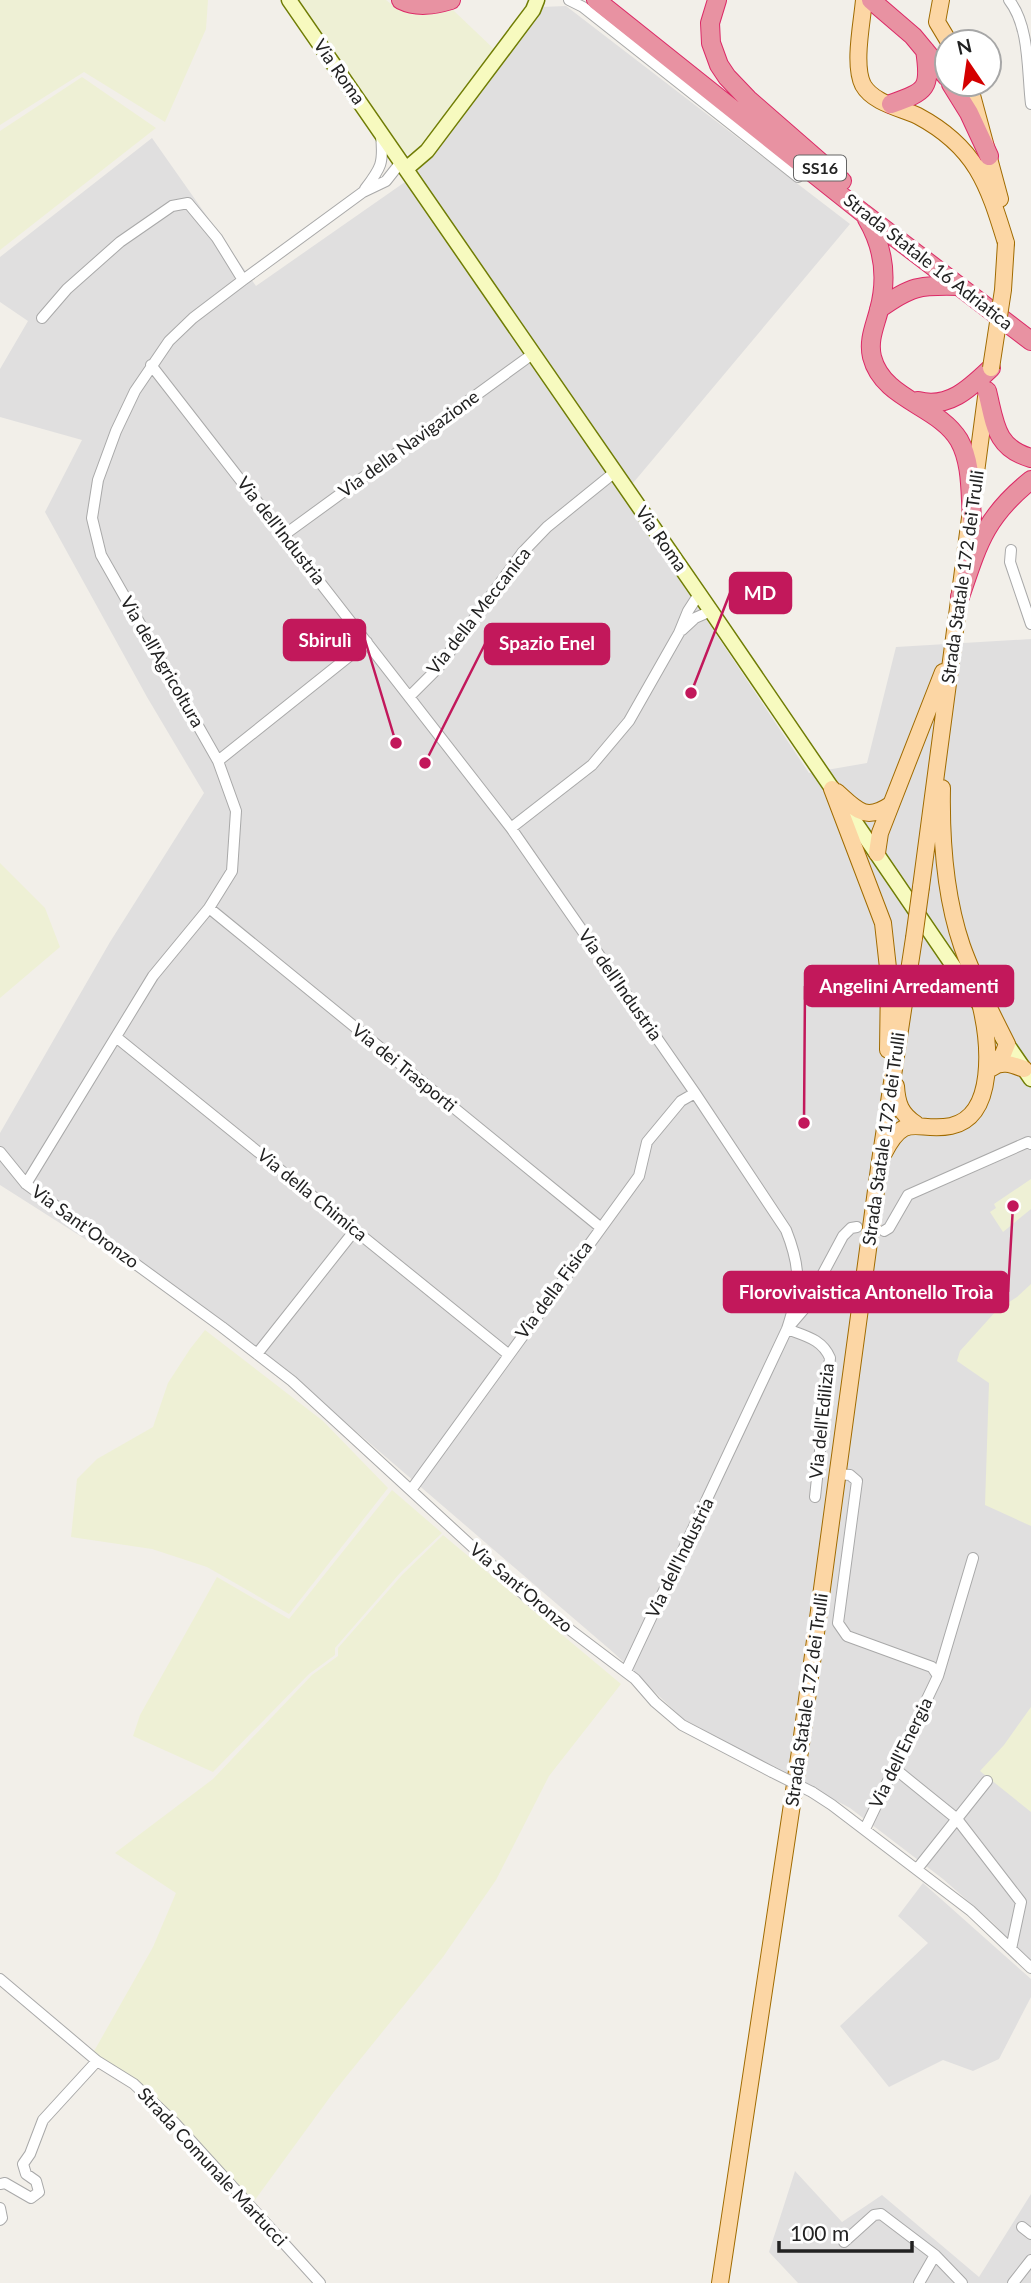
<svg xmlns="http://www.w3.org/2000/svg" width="1031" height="2283" viewBox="0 0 1031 2283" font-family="Lato,sans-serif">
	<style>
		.residential { fill: #e0dfdf }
		.farmland { fill: #eef0d5 }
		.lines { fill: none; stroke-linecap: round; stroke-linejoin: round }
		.street-casing { stroke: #a9a9a9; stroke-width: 12 }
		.secondary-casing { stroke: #707d05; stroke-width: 17 }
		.primary-casing { stroke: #a06b00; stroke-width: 18 }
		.highway-casing { stroke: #dc2a67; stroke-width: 20 }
		.street { stroke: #fff; stroke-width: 10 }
		.secondary { stroke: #f7fabf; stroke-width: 14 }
		.primary { stroke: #fcd6a4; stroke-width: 16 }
		.highway { stroke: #e892a2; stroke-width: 18 }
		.street-bridge-casing { stroke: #a9a9a9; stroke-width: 12; stroke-linecap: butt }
		.primary-bridge-casing { stroke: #a06b00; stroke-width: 18; stroke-linecap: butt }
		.street-bridge { stroke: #fff; stroke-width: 10 }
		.primary-bridge { stroke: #fcd6a4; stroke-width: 16 }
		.labels { text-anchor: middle; stroke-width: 7; stroke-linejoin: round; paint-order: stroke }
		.shield { fill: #fff; stroke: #646464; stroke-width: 2 }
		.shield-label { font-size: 16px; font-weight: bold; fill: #222 }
		.street-label { font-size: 18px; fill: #222; stroke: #fff }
		.leader { fill: none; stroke: #c2185b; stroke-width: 2.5 }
		.callout-dot { fill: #c2185b; stroke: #fff; stroke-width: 2.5 }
		.callout { fill: #c2185b; stroke: #c2185b; stroke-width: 2.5 }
		.callout-label { font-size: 19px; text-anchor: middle; font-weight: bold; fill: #fff }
	</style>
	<rect width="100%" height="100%" fill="#f2efe9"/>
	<!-- residential -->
	<path class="residential" d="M566,6l284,218 -227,271 186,278 58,-10 29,-116 135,-8v1323l-39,-40 -49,-43 -93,-71 -167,-89 -69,-66 -348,-299 -266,-169v-52l110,-191 94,-149 -57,-96 -102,-185 37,-72 -82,-23v-48l28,-48 -28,-19v-45l152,-119 104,148 159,-111 126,-168z
		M923,1883l108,96v18l-32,62 -26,12 -30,-11 -54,27 -49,-61 88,-83 -30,-27z
		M795,2171l47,51 40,-27 97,82 52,-83v89h-233l-29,-31z"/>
	<!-- farmland -->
	<path class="farmland" d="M0,0h208l-2,29 -41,93 -81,-50 -84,53z
		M298,0h88l10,8 22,6h17l18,-4 42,40 -68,89 -11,12 -9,3 -7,-4z
		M82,77l74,51 -156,122v-119z
		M0,863l45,45 15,39 -60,51z
		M1031,1179v30l-28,23 -13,-20 6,-4 -2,-4z
		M1031,1284v242l-46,-21 4,-122 -32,-22 3,-10 37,-41 20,-13z
		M205,1330l118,91 65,67 -99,126 -82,-47 -55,-18 -81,-12 6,-58 20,-20 56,-32 15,-44 22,-34z
		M392,1490l50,43 -42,40 -65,75v7l-26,19 -96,98 -80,-36 7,-21 77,-138 72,42z
		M443,1535l178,149 -72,92 -53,104 -53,77 -110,136 -81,111 -112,-121 -47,-30 60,-106 23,-54 -61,-40 98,-74 99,-104 26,-19v-8l64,-73z
		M1031,1707v105l-51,-41 24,-26z"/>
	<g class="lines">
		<!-- street casing -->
		<g class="street-casing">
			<path id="street" d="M569,0l14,7 215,170
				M1009,0c21,27 18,71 22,104
				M365,189c16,-21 19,-26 16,-53
				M42,318l25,-29 53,-47 52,-36 16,-3 29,35 26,42
				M151,365l360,463 184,265 91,137c16,40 14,60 1,99l-161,342
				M284,535l250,-182
				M1011,550l-1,12 21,62
				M682,630l13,-12 16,-7
				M409,697l29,-29 84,-115 25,-26 68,-55
				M218,761l149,-119
				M511,828l81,-63 37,-44 50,-88 9,-22 11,-17
				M209,908l391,319
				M116,1037l392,317
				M0,1152l26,32 196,143 70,54 236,217 107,81 20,23 27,23 90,47
				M26,1184l127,-208 56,-68 23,-37 4,-60 -18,-50 -117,-206 -9,-37 6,-38 18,-49 19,-40 34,-50 24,-23 50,-38 120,-88 23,-11 15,-19
				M884,1231l5,-3 19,-33 120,-53 3,2
				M792,1323l12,-14 39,-73 8,-8 6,-1
				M787,1329c18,7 35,10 43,29l-15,139
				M257,1354l98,-124
				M838,1474l12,1 7,6 -19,142 9,13 85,31 6,9
				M411,1490l228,-314 8,-34 34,-41 14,-8
				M894,1768l63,51 64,83 -10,47
				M812,1792l20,13 139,106 60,57
				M865,1829l73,-153 35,-118
				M917,1869l70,-88
				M0,1979l97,82 37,23 40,38 146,161
				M0,2184l5,-1 26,15 8,-6 -3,-11 -10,-7 -3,-10 7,-10 13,-34 54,-59
				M0,2208l2,10 -2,2
				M1022,2227l9,7
				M844,2242l30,-27 7,-1 54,41 27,28
				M919,2283l16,-28
				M1013,2283l18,-23"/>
		</g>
		<!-- secondary casing -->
		<g class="secondary-casing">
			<path id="secondary" d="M289,0l422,611 275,403
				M406,169l21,-18 106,-141 4,-10
				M1002,1037l29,42"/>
		</g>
		<!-- primary casing -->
		<g class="primary-casing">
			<path id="primary" d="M864,0c-2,23 -11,65 -1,85 10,18 38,23 55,31 58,31 70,68 88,127
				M941,0l-4,22 12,20
				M969,84l31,115
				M942,788c-1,52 3,108 20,158 12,34 29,66 45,98l-4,10 -9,12
				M832,789l51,134 6,54 -1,73
				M837,792c19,17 28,30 53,13
				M877,853l3,-20 63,-161
				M921,887l65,-490
				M992,1068c10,-8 21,-3 32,1
				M896,1086c1,18 5,28 20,38
				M884,1153c22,-43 33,-20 67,-27 46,-10 38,-85 30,-119
				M720,2283l80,-532 80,-590 34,-223"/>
		</g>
		<!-- highway casing -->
		<g class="highway-casing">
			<path id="highway" d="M401,0c16,8 33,5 50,0
				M596,0l267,213 168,128
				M717,0l-7,23 1,20 8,22 8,12 21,22 94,82
				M871,0l42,36 34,41
				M951,84l18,29 20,43
				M891,104c36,-13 40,-15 34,-54
				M867,219c17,29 21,58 12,91 -4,16 -11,30 -7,47 11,43 66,48 87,83 13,23 11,53 13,79
				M879,309c32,-23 40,-24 79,-23
				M987,391c8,32 8,57 44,67
				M918,401c31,8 52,-13 73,-33
				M960,597c18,-53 25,-80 71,-117"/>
		</g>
		<!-- street -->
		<use href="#street" class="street"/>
		<!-- secondary -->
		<use href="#secondary" class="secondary"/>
		<!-- primary -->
		<use href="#primary" class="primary"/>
		<!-- highway -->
		<use href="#highway" class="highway"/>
		<!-- street-bridge casing -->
		<g class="street-bridge-casing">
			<path id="street-bridge" d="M772,1772l40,20"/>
		</g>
		<!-- primary-bridge casing -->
		<g class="primary-bridge-casing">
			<path id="primary-bridge" d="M991,368l12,-78 3,-47
				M914,938l7,-51"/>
		</g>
		<!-- street-bridge -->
		<use href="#street-bridge" class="street-bridge"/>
		<!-- primary-bridge -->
		<use href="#primary-bridge" class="primary-bridge"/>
	</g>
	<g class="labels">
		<!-- shield labels -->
		<rect class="shield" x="794" y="155.5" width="52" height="25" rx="5"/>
		<g class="shield-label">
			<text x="820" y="174">SS16</text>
		</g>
		<!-- street labels -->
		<g class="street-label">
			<text transform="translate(339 72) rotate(55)" y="6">Via Roma</text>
			<text transform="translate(928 262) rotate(38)" y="6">Strada Statale 16 Adriatica</text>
			<text transform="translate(409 444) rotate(-36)" y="6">Via della Navigazione</text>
			<text transform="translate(281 531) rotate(52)" y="6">Via dell'Industria</text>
			<text transform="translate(661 539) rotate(55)" y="6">Via Roma</text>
			<text transform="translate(963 577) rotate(-82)" y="6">Strada Statale 172 dei Trulli</text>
			<text transform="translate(479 611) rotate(-52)" y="6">Via della Meccanica</text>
			<text transform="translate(162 662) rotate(60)" y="6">Via dell'Agricoltura</text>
			<text transform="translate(620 985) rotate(55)" y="6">Via dell'Industria</text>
			<text transform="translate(404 1068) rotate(39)" y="6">Via dei Trasporti</text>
			<text transform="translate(884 1139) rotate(-82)" y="6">Strada Statale 172 dei Trulli</text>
			<text transform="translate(312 1195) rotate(39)" y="6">Via della Chimica</text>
			<text transform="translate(85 1227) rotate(36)" y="6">Via Sant'Oronzo</text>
			<text transform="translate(554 1290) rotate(-54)" y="6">Via della Fisica</text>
			<text transform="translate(822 1421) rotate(-84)" y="6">Via dell'Edilizia</text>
			<text transform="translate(680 1558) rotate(-64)" y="6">Via dell'Industria</text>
			<text transform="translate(521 1588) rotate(40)" y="6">Via Sant'Oronzo</text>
			<text transform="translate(807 1700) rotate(-82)" y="6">Strada Statale 172 dei Trulli</text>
			<text transform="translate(901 1753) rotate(-64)" y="6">Via dell'Energia</text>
			<text transform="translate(212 2167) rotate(47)" y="6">Strada Comunale Martucci</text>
		</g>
	</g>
	<!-- callouts -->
	<path class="leader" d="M691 693L730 593M396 743L365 640M425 763L485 644M804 1123L805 986M1013 1206L1008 1292"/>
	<g class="callout-dot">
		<circle cx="691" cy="693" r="7"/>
		<circle cx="396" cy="743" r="7"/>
		<circle cx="425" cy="763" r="7"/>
		<circle cx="804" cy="1123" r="7"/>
		<circle cx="1013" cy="1206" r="7"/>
	</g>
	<g class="callout">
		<rect x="730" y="573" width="61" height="40" rx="7"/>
		<rect x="284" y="620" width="81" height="40" rx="7"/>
		<rect x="485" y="624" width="124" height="40" rx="7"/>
		<rect x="805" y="966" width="208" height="40" rx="7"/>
		<rect x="724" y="1272" width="284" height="40" rx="7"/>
	</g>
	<g class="callout-label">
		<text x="760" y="600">MD</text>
		<text x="325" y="647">Sbirulì</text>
		<text x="547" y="650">Spazio Enel</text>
		<text x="909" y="993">Angelini Arredamenti</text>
		<text x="866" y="1299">Florovivaistica Antonello Troìa</text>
	</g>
	<!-- north arrow -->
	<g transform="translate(968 63) rotate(347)"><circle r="33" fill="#ffffff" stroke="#a7a7a7" stroke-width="2"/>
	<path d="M0-5L12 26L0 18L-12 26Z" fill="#d40000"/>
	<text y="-10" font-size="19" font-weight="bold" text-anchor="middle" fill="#222222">N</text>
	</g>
	<!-- scale -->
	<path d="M779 2241v10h133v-10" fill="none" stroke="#222222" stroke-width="3.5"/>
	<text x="790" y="2241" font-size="21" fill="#222222" stroke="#ffffff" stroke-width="5" paint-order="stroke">100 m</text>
</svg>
